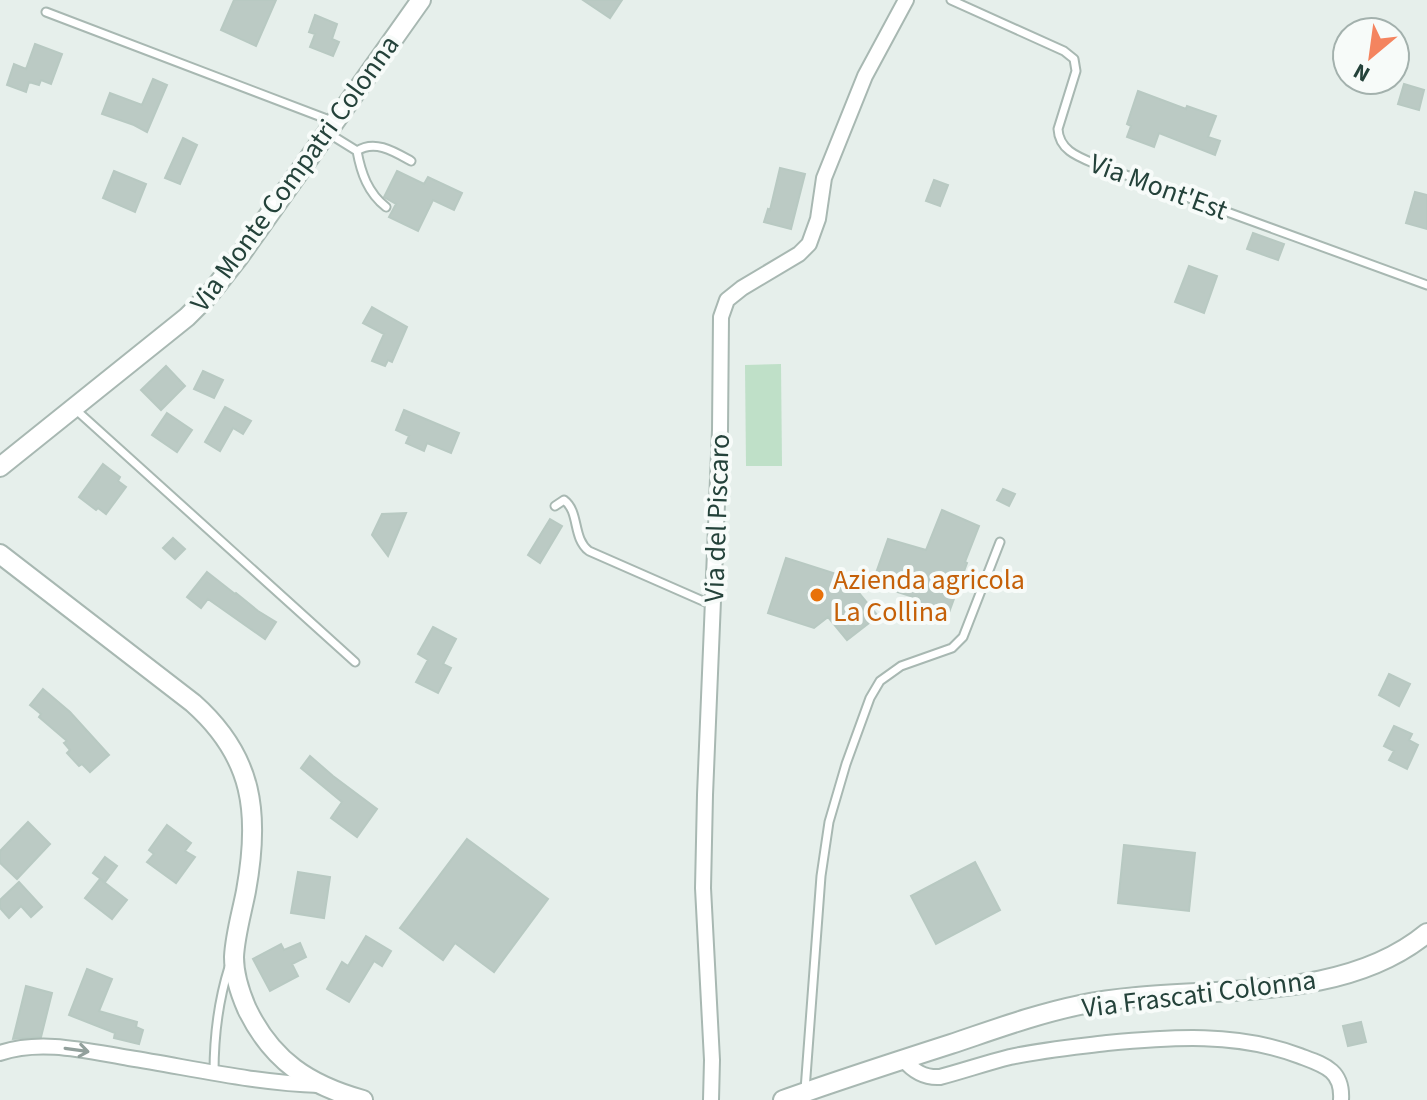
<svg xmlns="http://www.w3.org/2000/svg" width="1427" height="1100" viewBox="0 0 1427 1100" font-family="'Source Sans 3',sans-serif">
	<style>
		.green { fill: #bfe0c8 }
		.building { fill: #bbcac4; stroke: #b8c9c2; stroke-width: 2 }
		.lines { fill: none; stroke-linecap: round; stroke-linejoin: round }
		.service-casing { stroke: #a8b8b2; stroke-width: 11 }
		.minor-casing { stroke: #a8b8b2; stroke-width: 18 }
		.tertiary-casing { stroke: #a8b8b2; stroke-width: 22 }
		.service { stroke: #fff; stroke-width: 7 }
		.minor { stroke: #fff; stroke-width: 14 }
		.tertiary { stroke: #fff; stroke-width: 18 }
		.oneway { stroke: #92a09c }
		.food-dot { fill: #e8710a; stroke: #f7fbf9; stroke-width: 3 }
		.labels { text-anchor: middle; stroke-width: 8; stroke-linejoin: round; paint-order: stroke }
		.street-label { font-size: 28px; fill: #24423a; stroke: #f7fbf9 }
		.food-label { font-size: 28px; fill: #c56008; stroke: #f7fbf9; text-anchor: start }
	</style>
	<rect width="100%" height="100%" fill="#e6efeb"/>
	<!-- green -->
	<path class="green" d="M781,364l1,102h-36l-1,-101z"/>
	<!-- building -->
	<path class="building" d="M234,0h42l-20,46 -35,-16z
		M583,0h39l-12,18z
		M315,15l22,9 -5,15 7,3 -6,14 -23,-9 5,-13 -6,-2z
		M35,44l27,10 -11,30 -10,-4 -2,5 -10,-3 -3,10 -19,-7 7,-21 12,5z
		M153,79l14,6 -20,47 -13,-7 -32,-11 8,-21 32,12z
		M1404,84l20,6 -5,20 -21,-6z
		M1138,91l48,18 1,-3 29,10 -8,21 12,4 -5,14 -56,-22 -5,14 -27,-10 4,-11 -4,-2z
		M183,138l14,7 -17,39 -15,-6z
		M780,168l25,6 -14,55 -27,-7 4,-13 2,1z
		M114,171l32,13 -11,28 -32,-14z
		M397,171l27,13 4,-7 34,16 -8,17 -21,-10 -15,31 -29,-14 7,-13 -12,-7z
		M934,180l14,5 -8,21 -14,-5z
		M1415,192l12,3v34l-21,-6z
		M1253,233l31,11 -6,16 -31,-11z
		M1189,266l28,10 -13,37 -29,-11z
		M372,307l35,20 -15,35 -4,-2 -3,6 -13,-5 12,-27 -21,-11z
		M166,366l19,20 -24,24 -20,-20z
		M203,371l20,9 -9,18 -20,-9z
		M225,407l26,14 -8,13 -10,-6 -13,23 -15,-9z
		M404,410l55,23 -8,20 -24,-10 -3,8 -18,-8 3,-7 -13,-6z
		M167,413l25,17 -15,22 -25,-17z
		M103,464l17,13 -2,4 8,6 -20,27 -8,-6 -2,2 -17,-13z
		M1003,489l12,5 -6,12 -12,-6z
		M942,510l37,16 -14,36 2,1 -20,55 -29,-11 2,-8 -35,-11 4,-11 -13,-4 12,-34 38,11z
		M406,513l-18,43 -16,-21 10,-21z
		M550,519l12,7 -22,37 -12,-8z
		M173,538l12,11 -10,10 -12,-11z
		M786,558l60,19 32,39 -31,24 -19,-23 -14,11 -46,-15z
		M207,572l28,22 1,-1 22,18 18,11 -11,17 -57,-40 -7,9 -14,-11z
		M433,627l23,12 -13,25 8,4 -13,25 -22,-11 12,-22 -10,-6z
		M1389,674l21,10 -11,22 -20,-11z
		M43,689l27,23 39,43 -19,17 -8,-8 -3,2 -12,-13 3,-3 -6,-7 3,-2 -28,-24 2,-3 -11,-9z
		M1394,726l18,8 -3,6 9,5 -11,24 -18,-9 5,-9 -10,-5z
		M310,756l23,20 44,33 -20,28 -26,-19 11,-16 -41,-34z
		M28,822l22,22 -33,35 -17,-16v-12z
		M167,825l24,18 -6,8 10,6 -19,26 -29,-21 7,-8 -5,-4z
		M467,839l81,60 -54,73 -39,-29 -12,17 -43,-32z
		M1124,845l71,8 -6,58 -71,-8z
		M105,857l12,9 -12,16 -12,-9z
		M975,862l25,48 -64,34 -25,-48z
		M298,872l32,5 -6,41 -33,-5z
		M100,879l27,21 -15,19 -27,-21z
		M19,882l23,25 -11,10 -10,-11 -12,12 -9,-10v-8z
		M366,936l25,15 -9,15 -8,-5 -25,41 -22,-13 15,-27 6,4z
		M300,943l6,14 -14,7 6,12 -28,15 -17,-32 28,-15 3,6z
		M87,969l25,10 -13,32 38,11 -1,5 7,3 -4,14 -25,-6 1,-5 -46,-18z
		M26,986l26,7 -11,44 -28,2z
		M1361,1022l5,20 -18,4 -5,-20z"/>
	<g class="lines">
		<!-- service casing -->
		<g class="service-casing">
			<path id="service" d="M951,0l113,51 10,8 2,12 -18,58c1,20 18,27 35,34l334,122
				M46,12l286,109
				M328,133l29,18
				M386,207c-18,-14 -25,-34 -29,-56 18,-12 38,1 54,10
				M75,409l280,253
				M555,506l9,-6c16,12 8,38 25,51l123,54
				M214,1073c0,-37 4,-71 15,-106
				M805,1090l16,-214 8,-54 17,-58 24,-66 10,-17 21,-15 51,-18 11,-11 37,-95"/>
		</g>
		<!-- minor casing -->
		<g class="minor-casing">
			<path id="minor" d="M0,1053c41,-14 87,-2 129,5 63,10 126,25 190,27
				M903,1059c10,12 21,19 37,18 23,-6 46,-14 70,-20 32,-7 65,-10 97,-14 65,-6 130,-11 193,13 24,9 43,14 41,44
				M711,1100l1,-40 -9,-172 2,-93 15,-365 1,-113 6,-17 15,-12 57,-34 10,-10 9,-25 6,-41 41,-102 41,-76"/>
		</g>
		<!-- tertiary casing -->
		<g class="tertiary-casing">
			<path id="tertiary" d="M0,467l187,-150 22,-22 30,-38 182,-257
				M0,554l193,149c61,54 67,111 53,188 -4,21 -11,44 -12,66 0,18 6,36 13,52 25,52 62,76 116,91
				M783,1100c56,-20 112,-38 168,-56 42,-14 85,-30 129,-39 110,-23 255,4 347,-72"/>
		</g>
		<!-- service -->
		<use href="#service" class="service"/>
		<!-- minor -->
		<use href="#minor" class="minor"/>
		<!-- tertiary -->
		<use href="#tertiary" class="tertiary"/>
	</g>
	<!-- one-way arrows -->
	<defs><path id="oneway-shaft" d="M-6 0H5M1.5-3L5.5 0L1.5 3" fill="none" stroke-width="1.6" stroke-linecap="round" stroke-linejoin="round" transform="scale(2)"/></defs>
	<use class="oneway" href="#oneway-shaft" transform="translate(77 1050) rotate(8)"/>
	<!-- markers -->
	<circle class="food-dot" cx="817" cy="595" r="8"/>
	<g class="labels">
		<!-- street labels -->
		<g class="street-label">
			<text transform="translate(294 173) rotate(-54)" y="10">Via Monte Compatri Colonna</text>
			<text transform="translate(1159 186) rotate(20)" y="10">Via Mont'Est</text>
			<text transform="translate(716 518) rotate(-88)" y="10">Via del Piscaro</text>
			<text transform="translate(1199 993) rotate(-7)" y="10">Via Frascati Colonna</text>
		</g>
		<!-- food labels -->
		<g class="food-label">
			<text x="833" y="589">Azienda agricola<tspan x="833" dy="32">La Collina</tspan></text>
		</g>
	</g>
	<!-- north arrow -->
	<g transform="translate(1371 56) rotate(209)"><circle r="38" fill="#f7fbf9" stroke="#a3b1ad" stroke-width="2"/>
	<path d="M0-6L14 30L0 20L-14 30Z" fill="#f4845f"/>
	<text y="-12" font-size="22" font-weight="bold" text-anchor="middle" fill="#24423a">N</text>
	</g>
</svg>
